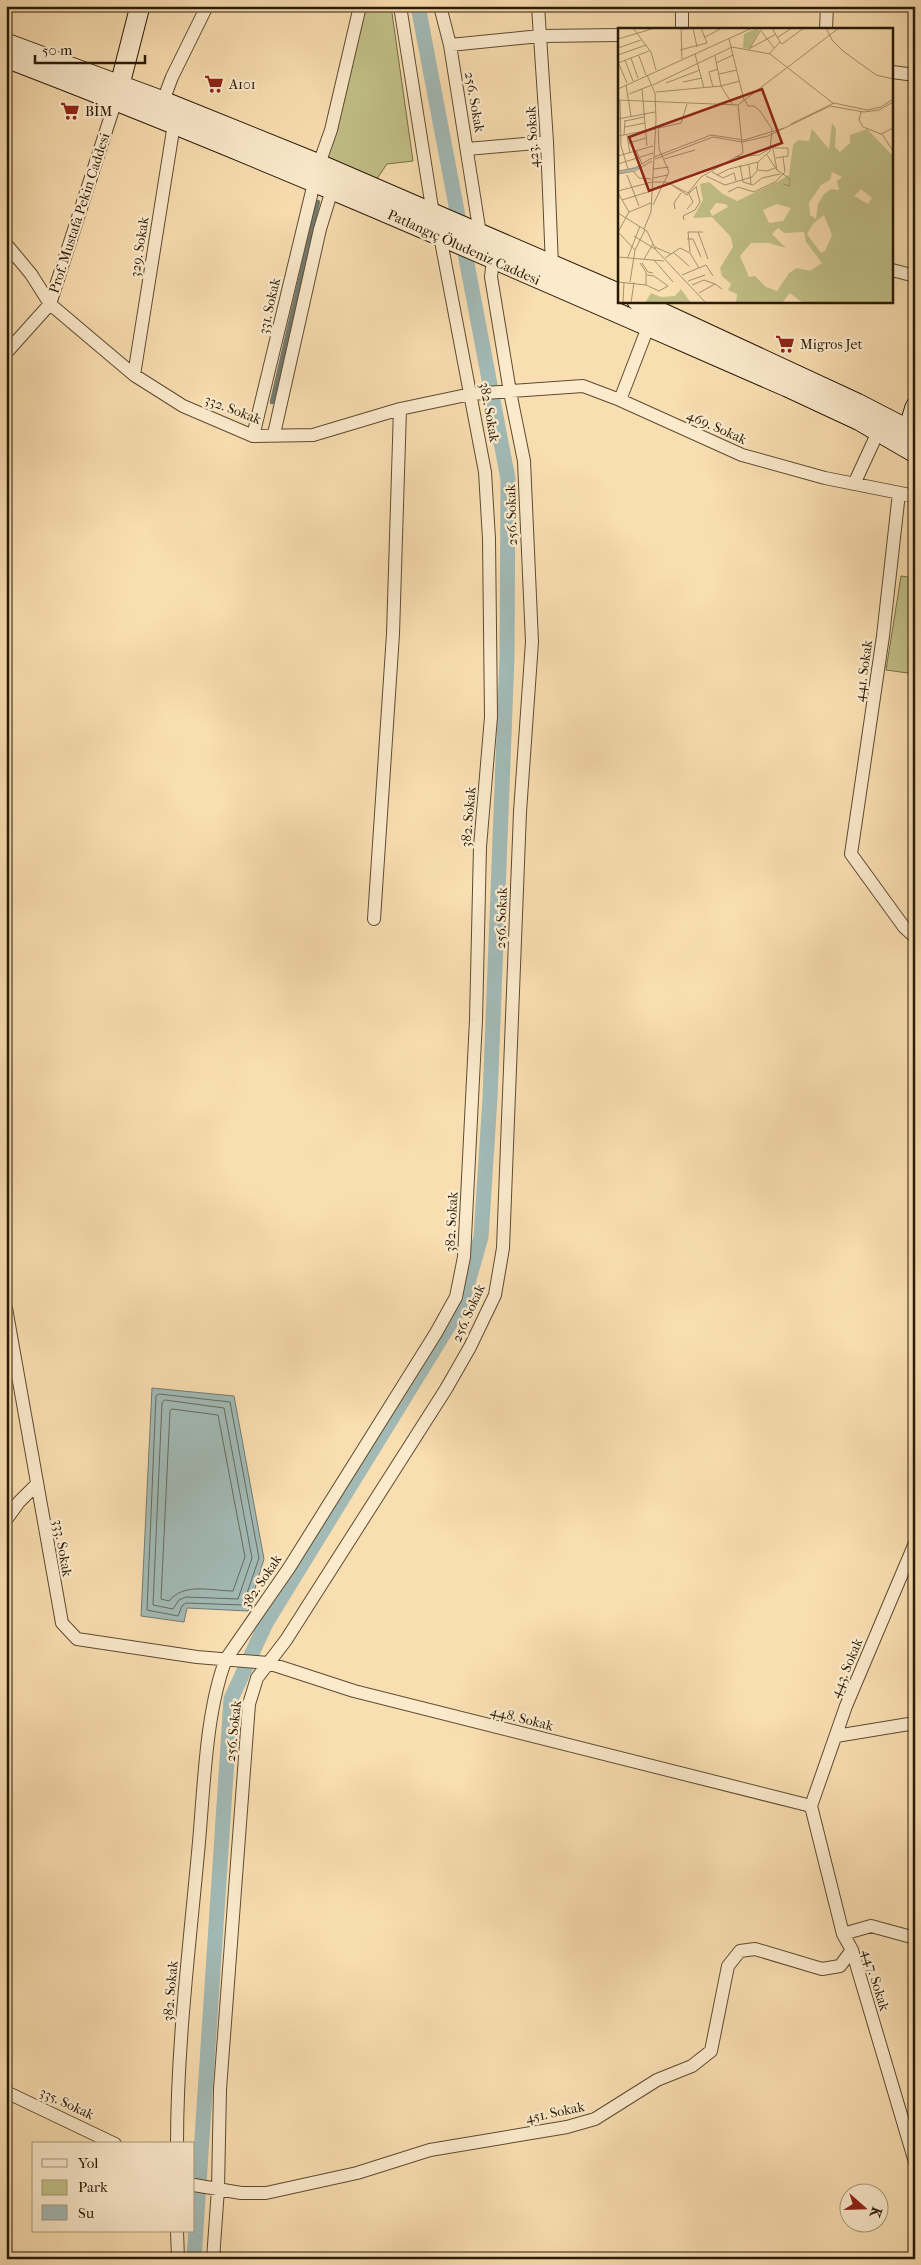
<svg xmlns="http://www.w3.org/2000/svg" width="921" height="2265" viewBox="0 0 921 2265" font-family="'IM FELL French Canon',serif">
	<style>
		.green { fill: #c2c088; stroke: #766d47 }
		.water { fill: #a2bab6; stroke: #727a70 }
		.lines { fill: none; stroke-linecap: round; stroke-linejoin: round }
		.shore { stroke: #666a5e; stroke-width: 1 }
		.stream { stroke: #727a70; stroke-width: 4.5 }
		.canal { stroke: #a2bab6; stroke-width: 15 }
		.street-casing { stroke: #5d4b31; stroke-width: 14 }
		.secondary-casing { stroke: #291a06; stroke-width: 21 }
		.street { stroke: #fbeacc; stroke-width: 12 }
		.secondary { stroke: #fbeacc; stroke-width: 19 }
		.labels { text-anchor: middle; stroke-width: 4.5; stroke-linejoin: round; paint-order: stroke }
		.poi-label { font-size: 14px; fill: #291a06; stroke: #fbeacc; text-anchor: start }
		.street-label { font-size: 14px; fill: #291a06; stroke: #fbeacc }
		.inset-river { fill: none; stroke: #a2bab6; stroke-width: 2.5 }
		.inset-road { fill: none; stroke: #a6906d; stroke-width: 1 }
		.view { fill: #8f2418; fill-opacity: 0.15; stroke: #8f2418; stroke-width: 2.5 }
		.inset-edge { fill: none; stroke: #291a06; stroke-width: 2.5 }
	</style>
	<rect width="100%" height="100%" fill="#f9deb1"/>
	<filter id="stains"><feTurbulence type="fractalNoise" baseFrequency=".004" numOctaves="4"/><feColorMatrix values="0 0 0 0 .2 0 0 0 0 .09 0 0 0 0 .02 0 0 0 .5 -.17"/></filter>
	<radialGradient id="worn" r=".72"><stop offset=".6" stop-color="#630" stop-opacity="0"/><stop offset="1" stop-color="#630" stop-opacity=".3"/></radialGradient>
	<!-- green -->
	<path class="green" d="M365,6h26l22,155 -26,3 -11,16 -48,-23z
		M901,576l14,2v96l-29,-4z"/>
	<!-- water -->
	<path class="water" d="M152,1388l82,8 30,163 -16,52 -61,-3 -3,14 -43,-6z"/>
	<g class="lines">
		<!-- shore -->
		<path class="shore" d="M159,1394l71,8 29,156 -16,47 -57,-2 -4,3 -4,10 -31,-6 9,-214z
			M165,1400l59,8 28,150 -14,41 -52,-2 -7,3 -6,9 -20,-4 9,-202z
			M172,1409l46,6 27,142 -12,34c-21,0 -49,-9 -64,10l-8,-2 9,-188z"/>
		<!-- stream -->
		<path class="stream" d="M272,402l46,-200"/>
		<!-- canal -->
		<path class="canal" d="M194,2259l37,-560 35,-76 196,-319 19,-67 9,-139 17,-440 1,-179 -90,-473"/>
		<!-- street casing -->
		<g class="street-casing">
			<path id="street" d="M400,6l33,208
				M440,6l10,39 30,189
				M538,6l9,136 5,124
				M682,29v-23
				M826,29l1,-23
				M450,45l90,-9 80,-1
				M892,72l23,3
				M163,101l9,-24 35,-71
				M467,149l80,-7
				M319,164l12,-34 29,-124
				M6,244l25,30 19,30 84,71 49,31 70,30 60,-1 87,-26 71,-15 112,-8 37,14 122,55 83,23 90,18
				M892,270l23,6
				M6,353l44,-49 66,-204
				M134,375l40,-251
				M620,400l28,-73
				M274,434l46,-205 12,-39
				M253,436l61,-253
				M854,484l24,-52
				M899,493l-16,143 -32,218 53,73 11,10
				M374,919l19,-285 7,-225
				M6,1308l56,315 15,16 120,18 71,6 86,28 457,115
				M6,1520l13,-18 17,-17
				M836,1736l79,-13
				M811,1806l32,128 9,16 63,212
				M811,1806l35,-100 69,-163
				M843,1934l28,-8 44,12
				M6,2092l109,52
				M177,2144c0,-101 13,-202 22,-302 5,-56 7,-132 27,-183l63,-91 147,-235 20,-36 8,-40 12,-237 4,-173 11,-130 -2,-178 -4,-67 -45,-236
				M194,2185l47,8h25l91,-20 73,-23 137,-23 28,-8 62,-39 35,-14 19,-15 17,-85 12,-15 15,-2 67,20 18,-3 12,-16
				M177,2231l1,28
				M213,2259l5,-70 2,-100 29,-385 8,-26 29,-38 160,-251 24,-42 25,-52 8,-47 17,-436 12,-170 -8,-181 -14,-69 -19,-115 2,-18"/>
		</g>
		<!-- secondary casing -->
		<g class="secondary-casing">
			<path id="secondary" d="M6,43l157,58 156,63 301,130
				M6,58c264,101 522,216 781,329l73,34 55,32
				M117,96l23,-90
				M637,301l220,102 58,30
				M908,430l7,-23"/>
		</g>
		<!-- street -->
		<use href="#street" class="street"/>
		<!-- secondary -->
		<use href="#secondary" class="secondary"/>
	</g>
	<!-- icons -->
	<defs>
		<g id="supermarket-bare" transform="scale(1.5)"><path d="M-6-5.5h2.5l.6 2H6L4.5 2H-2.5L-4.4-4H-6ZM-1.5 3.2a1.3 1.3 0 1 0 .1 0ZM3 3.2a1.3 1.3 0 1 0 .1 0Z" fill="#8f2418" stroke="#fbeacc" stroke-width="2.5" paint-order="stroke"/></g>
	</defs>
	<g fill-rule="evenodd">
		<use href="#supermarket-bare" x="214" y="84"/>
		<use href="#supermarket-bare" x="70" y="111"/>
		<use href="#supermarket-bare" x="785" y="344"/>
	</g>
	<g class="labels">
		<!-- poi labels -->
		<g class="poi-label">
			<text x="229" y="89">A101</text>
			<text x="85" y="116">BİM</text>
			<text x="800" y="349">Migros Jet</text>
		</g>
		<!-- street labels -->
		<g class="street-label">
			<text transform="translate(475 102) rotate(80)" y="5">256. Sokak</text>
			<text transform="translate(532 137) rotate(-93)" y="5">423. Sokak</text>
			<text transform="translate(79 213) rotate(-72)" y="5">Prof. Mustafa Pekin Caddesi</text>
			<text transform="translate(139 247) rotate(-81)" y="5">329. Sokak</text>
			<text transform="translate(464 247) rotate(24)" y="5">Patlangıç Öludeniz Caddesi</text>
			<text transform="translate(269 306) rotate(-77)" y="5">331. Sokak</text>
			<text transform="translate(233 409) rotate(21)" y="5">332. Sokak</text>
			<text transform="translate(490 412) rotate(80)" y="5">382. Sokak</text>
			<text transform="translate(717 427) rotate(24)" y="5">469. Sokak</text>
			<text transform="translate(511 515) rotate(-92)" y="5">256. Sokak</text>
			<text transform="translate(863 671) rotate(-82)" y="5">441. Sokak</text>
			<text transform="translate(468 817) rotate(-85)" y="5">382. Sokak</text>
			<text transform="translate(501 918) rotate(-88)" y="5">256. Sokak</text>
			<text transform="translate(451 1222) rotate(-87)" y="5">382. Sokak</text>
			<text transform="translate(468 1313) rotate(-66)" y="5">256. Sokak</text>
			<text transform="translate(63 1548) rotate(80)" y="5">333. Sokak</text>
			<text transform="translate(261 1581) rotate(-56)" y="5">382. Sokak</text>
			<text transform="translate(846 1668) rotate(-67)" y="5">443. Sokak</text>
			<text transform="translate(522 1718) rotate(14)" y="5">448. Sokak</text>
			<text transform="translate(233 1731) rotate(-84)" y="5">256. Sokak</text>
			<text transform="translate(876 1980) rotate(73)" y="5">447. Sokak</text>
			<text transform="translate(170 1991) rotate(-85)" y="5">382. Sokak</text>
			<text transform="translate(67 2103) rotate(25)" y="5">335. Sokak</text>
			<text transform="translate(555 2112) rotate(-12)" y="5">451. Sokak</text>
		</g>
	</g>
	<!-- overview -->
	<g transform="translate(618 28)">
		<rect width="275" height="275" fill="#f9deb1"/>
		<path d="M139,0l2,3 -10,18 -6,-1 1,-14zM214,95l4,6 -1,18 5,5 10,-9v-8l17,-6 26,27v147h-90l-13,-10 -8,10h-46l1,-9 -9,-4 3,-6 -9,-8 -2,-8 13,-21 -2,-10 -19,-20 -19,1 10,-18 -3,-16 9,-2 14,12 14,7 38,-18 14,-8 4,-30 5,-5 11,1 3,-12 17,20zM214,144l10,5 -5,4 2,9 -8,-1 -7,5 -6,10 -2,15 -6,-4 -1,-12 12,-18 9,-5zM243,161l11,9 -4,6 -14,-8zM98,175l10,1 2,3 -16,9 -2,-5zM159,176l14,4 -8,13 -14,2 -6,-13zM206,187l8,20 -7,16 -4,2 -14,-19 6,-10zM160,200l6,5 20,-1 2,10 16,21 -12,8 -13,-3 -8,5 -12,18 -11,-4 -11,-11 -6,1 -9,-21 11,-13h18l17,5 -14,-14zM63,261l10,14h-46l6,-10 10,4 14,-1z" fill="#c2c088" fill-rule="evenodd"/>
		<path class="inset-river" d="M0,145l22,-6"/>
		<path class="inset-road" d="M15,0l18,24 5,18M63,0l1,31M75,0l4,19M83,0l6,15M141,0l15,20M154,0l8,14M208,0l6,12 11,11 33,24 17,4M64,1l20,-1M87,9l17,-9M160,9l14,-9M0,11l37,-11M111,11l15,61M0,20l23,-8M132,20l10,-17M131,21l27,-15M62,22l27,-7M77,26l9,34M151,26l11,-12 2,2 22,-16M0,27l28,-10M21,28l7,19M97,28l6,30 12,19M13,30l7,20M7,32l8,21M0,34l9,21M0,35l31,-12M98,35l17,-8M101,46l18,-4M65,54l19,-4M48,55l34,-13M8,57l5,31M35,57l79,-38 38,7 64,50M95,59l-4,-15 9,-3M0,61l134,-61M24,61l5,57M38,64l65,-6 19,-5M11,66l23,-9M0,72l120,5M2,72l1,46 7,23M120,77l101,-77M243,84l-2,8 4,7 18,7 12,-6M0,91l37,-7M7,93l19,-4M173,96l43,-21 33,7 14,-3 12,-8M7,99l20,-4M41,100l22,-5 6,-19M264,106l11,17M6,107l1,-15M9,107l3,18M0,108l37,-7M11,115l17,-5M155,121l4,21M18,122l6,14M149,127l10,15 13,9v7l-7,-2M0,128l35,-10M36,129l57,-22 33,5 40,-12M117,129l24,-2 12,-7h17v8l-12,2M37,131l58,-22 29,5 26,-6 62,-30 34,6 15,-2 14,-8M46,131l31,-9M0,136l35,-11M122,137l3,17 10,3 9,-7 18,-4M131,137l2,20M35,141l16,-2M140,142l9,1 8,-3M0,143l17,-3 17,-10M15,143l6,7 12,1M94,144l11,6 11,-5 2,8M0,146l17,-3 17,-10M9,147l12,31M99,147l12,-6 29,-7M88,148l19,9 27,-8 5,-6 1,-9 12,-11 2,-22 -12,-18 -6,-5h-6l-3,-6M35,150l15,-3M34,154h14l22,11 13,-16 42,-24 -5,-48M54,157l15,10 10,-9M0,163l34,-9M110,164l10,-5 16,5 21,-10 10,-10 -2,-15M0,165l11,19M4,172l29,-9M35,177l16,-33 -10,-23 -1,-24M57,181l-1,-6 7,-10M69,181l6,-7 -4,-8M0,185l29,18 9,19 50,53M66,192l-1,-4 12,-6 5,-8 -4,-15M26,201l7,-17 5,-92 -1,-27 -8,-18M0,204l11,-20 22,-9M0,204l17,18M80,204l10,27M16,208l21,13M69,211h6l8,18M37,219l16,7M55,224l16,14M72,224l-2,-20h15M0,229l46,4M10,229l12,-31M47,230l15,-10 10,5 9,15M26,231l9,-15M36,232l19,22M22,235l6,9v13M24,235l6,9 5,1M64,247l24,-10 7,11M70,253l17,-6M0,254l28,3 13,6 9,-5 -14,-10 -7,-1M12,254l5,-32 10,-20M74,257l12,-5 11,4M81,265l16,-9 7,5M5,275l1,-21M13,275l3,-21"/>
		<path class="view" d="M144,61l20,54 -133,48 -20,-54z"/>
		<rect width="275" height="275" class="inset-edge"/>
	</g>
	<!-- margin -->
	<rect width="921" height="2265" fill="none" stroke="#f9deb1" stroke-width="25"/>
	<rect x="8" y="8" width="906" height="2250" fill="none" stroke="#291a06" stroke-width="2.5"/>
	<rect x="12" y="12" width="896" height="2240" fill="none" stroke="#291a06"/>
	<!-- legend -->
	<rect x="32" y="2142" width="162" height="90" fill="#fbeacc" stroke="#a7977d"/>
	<rect x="42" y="2159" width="25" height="8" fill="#fbeacc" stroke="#a7977d"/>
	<text x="78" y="2168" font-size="15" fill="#291a06">Yol</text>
	<rect x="42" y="2180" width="25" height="15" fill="#c2c088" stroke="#a7977d"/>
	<text x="78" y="2192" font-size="15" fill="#291a06">Park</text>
	<rect x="42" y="2205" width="25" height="15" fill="#a2bab6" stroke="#a7977d"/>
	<text x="78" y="2218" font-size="15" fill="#291a06">Su</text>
	<!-- north arrow -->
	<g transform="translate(864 2208) rotate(110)"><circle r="24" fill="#fbeacc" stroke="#a7977d"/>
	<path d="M0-4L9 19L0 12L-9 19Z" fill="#8f2418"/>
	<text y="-8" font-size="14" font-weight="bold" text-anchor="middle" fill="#291a06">K</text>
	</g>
	<!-- scale -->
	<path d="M35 55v8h110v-8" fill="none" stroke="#291a06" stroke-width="2.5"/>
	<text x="42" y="55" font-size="15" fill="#291a06" stroke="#fbeacc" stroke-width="4" paint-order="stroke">50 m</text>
	<rect width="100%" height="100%" filter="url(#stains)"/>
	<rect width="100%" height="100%" fill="url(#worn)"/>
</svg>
